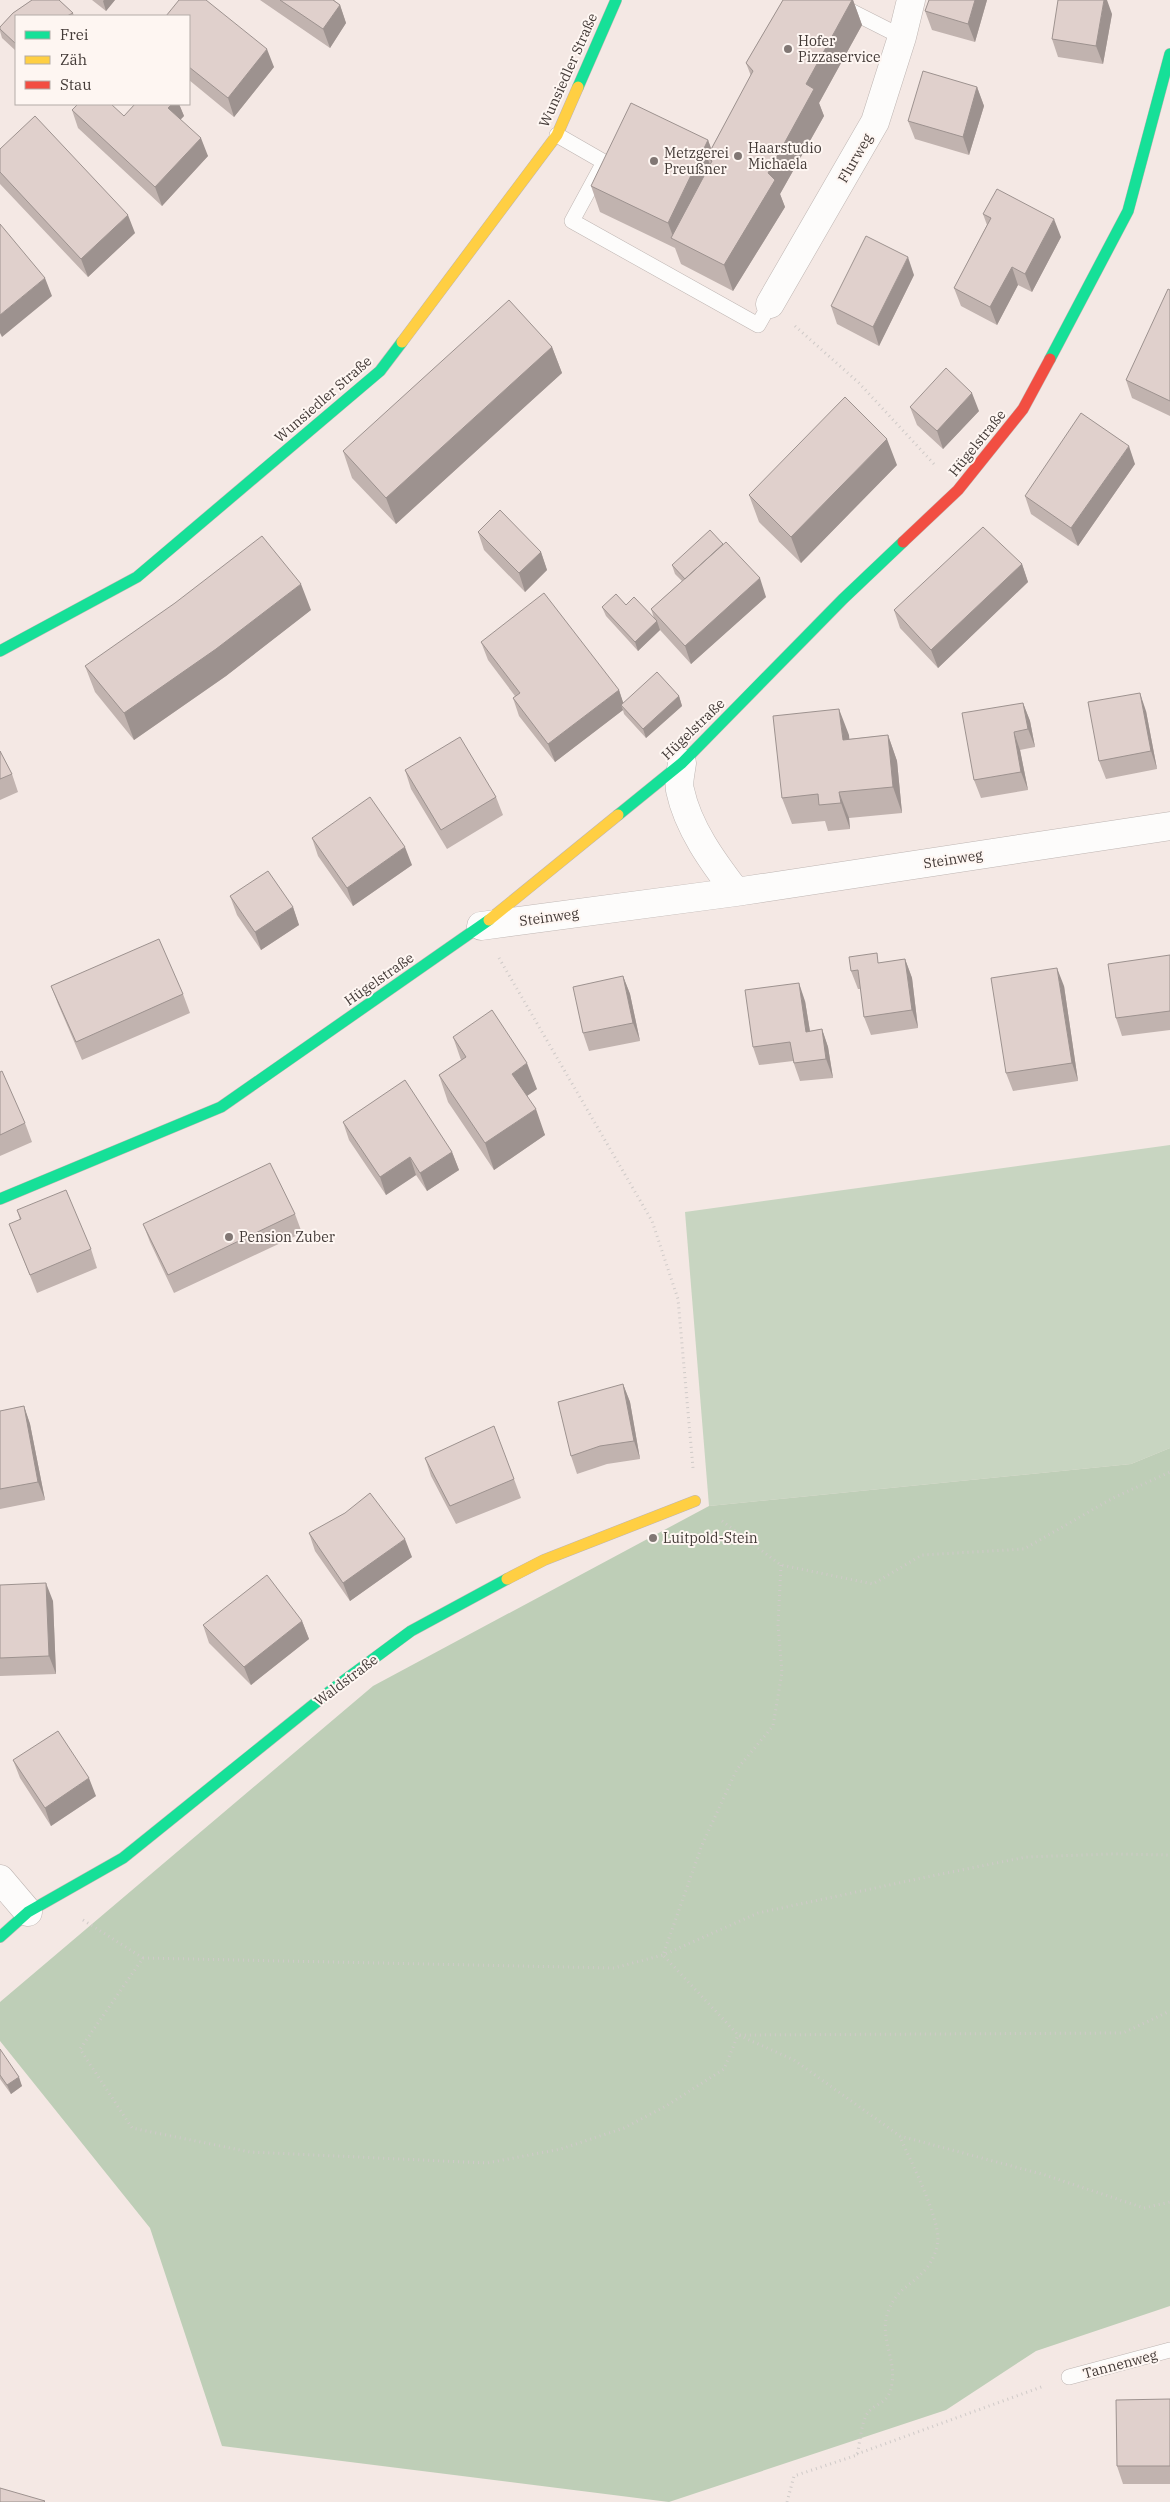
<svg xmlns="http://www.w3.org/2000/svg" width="1170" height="2502" viewBox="0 0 1170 2502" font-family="'IBM Plex Serif',serif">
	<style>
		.green { fill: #c8d5c1 }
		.forest { fill: #beceb7 }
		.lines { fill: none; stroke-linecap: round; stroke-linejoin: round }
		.lane-casing { stroke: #beb5b2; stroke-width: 16 }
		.street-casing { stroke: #beb5b2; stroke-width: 29 }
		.fast-casing { stroke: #beb5b2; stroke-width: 12 }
		.slow-casing { stroke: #beb5b2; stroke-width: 12 }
		.jam-casing { stroke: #beb5b2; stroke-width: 12 }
		.path { stroke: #cfcac8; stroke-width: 3; stroke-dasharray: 1 4; stroke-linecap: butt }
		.lane { stroke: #fdfcfb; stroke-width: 15 }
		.street { stroke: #fdfcfb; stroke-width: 28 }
		.fast { stroke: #16e098; stroke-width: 11 }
		.slow { stroke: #ffcf43; stroke-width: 11 }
		.jam { stroke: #f24e42; stroke-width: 11 }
		.wall { fill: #c1b3af }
		.shaded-wall { fill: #9d928f }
		.building { fill: #e0d0cc; stroke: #9d928f }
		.poi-dot { fill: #817774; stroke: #fef6f2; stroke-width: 2 }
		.labels { text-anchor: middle; stroke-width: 4; stroke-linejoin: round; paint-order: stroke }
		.poi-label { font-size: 14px; fill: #433a37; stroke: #fef6f2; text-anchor: start }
		.street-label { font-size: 14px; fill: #433a37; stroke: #fef6f2 }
	</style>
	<rect width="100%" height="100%" fill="#f4e8e4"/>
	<!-- green -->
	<path class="green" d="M1170,1145v303l-39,16 -422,42 -24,-294z"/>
	<!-- forest -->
	<path class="forest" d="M1170,1448v858l-134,45 -90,59 -277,92 -447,-56 -72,-218 -150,-187v-39l373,-316 336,-180 422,-42z"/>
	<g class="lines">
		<!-- lane casing -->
		<g class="lane-casing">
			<path id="lane" d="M829,0l73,37
				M557,135l47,27 -32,59 186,104 12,-21
				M1069,2377l101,-27"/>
		</g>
		<!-- street casing -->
		<g class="street-casing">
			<path id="street" d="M770,304l105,-182 27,-85 9,-37
				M682,763c-1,8 -4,20 -2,27 8,38 33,72 56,102
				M481,926l255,-34 434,-66
				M0,1879l28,33"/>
		</g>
		<!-- fast casing -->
		<g class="fast-casing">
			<path id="fast" d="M578,87l38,-87
				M1050,359l78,-148 42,-157
				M0,651l137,-74 243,-206 22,-29
				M618,815l64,-52 161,-164 60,-57
				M0,1199l221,-92 268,-187
				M0,1937l28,-25 95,-54 211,-170 77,-57 96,-52"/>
		</g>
		<!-- slow casing -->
		<g class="slow-casing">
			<path id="slow" d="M402,342l155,-207 21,-48
				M489,920l129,-105
				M507,1579l37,-19 151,-59"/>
		</g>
		<!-- jam casing -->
		<g class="jam-casing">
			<path id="jam" d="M903,542l55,-52 65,-81 27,-50"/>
		</g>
		<!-- path -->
		<path class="path" d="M795,326l64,57 75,81
			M499,958l153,263 26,78 15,169
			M722,1521l59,44 92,19 49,-29 102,-6 89,-51 57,-26
			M781,1565l-3,60 4,47 -9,54 -36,43 -35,76 -39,110 75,80 385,-2 47,-22
			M83,1920l60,38 -63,91 52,79 118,24 237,11 74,-14 63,-21 42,-22 58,-37 14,-34 56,25 106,76 145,39 99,33 26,-6
			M143,1958l471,10 49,-13 95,-42 164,-35 104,-21 85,-3 59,1
			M857,2454l187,-68
			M787,2502l7,-26 63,-21c3,-12 4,-31 10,-41 9,-13 22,-8 25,-31 4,-24 -13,-47 -4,-71 8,-23 23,-26 37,-42 7,-8 12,-19 13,-30 0,-26 -27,-78 -38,-103"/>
		<!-- lane -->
		<use href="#lane" class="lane"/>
		<!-- street -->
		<use href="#street" class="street"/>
		<!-- fast -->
		<use href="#fast" class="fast"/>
		<!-- slow -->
		<use href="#slow" class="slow"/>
		<!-- jam -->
		<use href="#jam" class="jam"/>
	</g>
	<!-- wall -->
	<path class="wall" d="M32,0h27l14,13 1,3h-58v35l-14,-13 -2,-7v-4l13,-14z
		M92,0h23l-9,11z
		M260,0h74l6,5 6,18 -16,25z
		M783,0h70l9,25 -43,78 5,13 -44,78 5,13 -52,84 -52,-27 -6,-16 -75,-36 -9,-26 117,-46 3,9 40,-73 -5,-13z
		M987,0l-12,42 -43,-12 -7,-19z
		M1112,14l-9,50 -45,-7 -6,-18z
		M189,16l85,51 -40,50 -45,-37z
		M977,87l7,19 -15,49 -54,-16 -7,-18z
		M135,104h44l5,12 -4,4 28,36 -46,50 -84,-78 -6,-18 52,6z
		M0,149l135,84 -47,44 -88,-93z
		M983,214l78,23 -29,55 -14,-7 -21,40 -36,-19 -7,-18 33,-63z
		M914,275l-35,71 -42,-22 -6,-18z
		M1170,290v126l-38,-18 -6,-18z
		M552,347l10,26 -166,151 -44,-46 -9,-27z
		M910,407l69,4 -36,38 -26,-24z
		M1135,464l-57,82 -47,-32 -6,-18z
		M897,465l-96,98 -42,-41 -10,-27z
		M478,532l63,20 6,18 -22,22 -41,-42z
		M1022,564l6,18 -90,86 -38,-40 -6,-18z
		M672,565l94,32 -75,67 -31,-34 -22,21 -32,-35 -4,-9 24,-2 28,13 -3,-9 31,-28 -7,-7z
		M311,610l-85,66 -92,64 -39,-48 -10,-26z
		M481,642l138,48 4,13 56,-7 3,10 -36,32 -22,-24 -1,-4 -68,52 -36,-46 -6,-18 2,-2 -27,-36z
		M1023,703l7,18 5,26 -15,3 8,40 -47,8 -7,-18z
		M1146,711l11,58 -51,10 -7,-18z
		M849,735v4l39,-4 9,26 5,52 -53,5 1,11 -22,2 -3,-10 -33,3 -10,-26z
		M0,751l12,23 6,18 -18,8z
		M405,770l91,27 7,18 -56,34 -36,-60z
		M312,838l100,27 -59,41 -35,-50z
		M230,896l63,11 6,18 -38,25 -24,-35z
		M1170,955v75l-48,6 -6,-18z
		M905,959l7,19 6,50 -47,7 -7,-18 -3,-28h-3l-7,-18 29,-8z
		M623,976l7,18 10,47 -51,10 -6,-18z
		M51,986l132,8 7,19 -108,47 -24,-56z
		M1064,986l14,95 -65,10 -7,-18z
		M805,1001l5,30 12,-2 6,18 5,31 -33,3 -7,-20 -34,4 -6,-18z
		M453,1037l84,52 -10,7 18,39 -51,35 -46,-68 -9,-27 22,-15z
		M0,1072l25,51 7,19 -32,14z
		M343,1122l109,30 7,18 -32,21 -11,-16 -30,20 -37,-55z
		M17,1210l74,39 6,19 -60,25 -28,-69 11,-4z
		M295,1214l7,19 -128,60 -24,-51 -7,-18z
		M623,1384l7,18 10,57 -33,5 -30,10 -6,-18z
		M24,1406l6,18 15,76 -45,9v-98z
		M425,1458l89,21 7,19 -65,26 -25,-48z
		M309,1533l103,24 -62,44 -35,-50z
		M0,1585l53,16 3,73 -56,2z
		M302,1621l7,18 -58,46 -42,-42 -6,-18z
		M13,1760l83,36 -45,30 -31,-48z
		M0,2049l22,37 -11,8 -11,-15z
		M1170,2399v85h-47l-6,-18z"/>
	<!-- shaded-wall -->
	<path class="shaded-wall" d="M104,0h11l-9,11 -3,-10z
		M852,0h1l9,25 -43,78 5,13 -44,78 5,13 -52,84 -9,-26 82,-181z
		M975,0h12l-12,42 -7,-18z
		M1104,0h3l5,14 -9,50 -7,-18z
		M340,5l6,18 -16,25 -7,-19z
		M267,49l7,18 -40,50 -6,-19z
		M977,87l7,19 -15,49 -6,-18z
		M172,104h7l5,12 -10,10 -6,-18z
		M201,138l7,18 -46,50 -7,-19z
		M708,140l10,27 -11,-10 7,18 -40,64 -6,-16z
		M128,215l7,18 -47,44 -7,-18z
		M1054,219l7,18 -29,55 -7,-18z
		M908,257l6,18 -35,71 -6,-19z
		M1012,267l6,18 -21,40 -7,-18z
		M45,278l7,18 -50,41 -2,-4v-18z
		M552,347l10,26 -166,151 -10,-26z
		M972,393l7,18 -36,38 -6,-18z
		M887,439l10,26 -96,98 -10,-26z
		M1129,446l6,18 -57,82 -7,-18z
		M541,552l6,18 -22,22 -6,-19z
		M1022,564l6,18 -90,86 -7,-18z
		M760,578l6,19 -75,67 -6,-18z
		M301,584l10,26 -85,66 -92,64 -10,-27z
		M657,621l3,9 -22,21 -3,-9z
		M619,690l6,18 -4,-3 2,5 -68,52 -7,-18z
		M1140,693l6,18 11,58 -6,-18z
		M679,696l3,10 -36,32 -3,-9z
		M1023,703l7,18 5,26 -7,-18z
		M839,709l10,26 3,31 -9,-26z
		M1014,732l6,18 8,40 -7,-18z
		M888,735l9,26 5,52 -9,-26z
		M839,792l10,26 1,11 -9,-26z
		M405,847l7,18 -59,41 -6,-18z
		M293,907l6,18 -38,25 -6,-18z
		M905,959l7,19 6,50 -6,-18z
		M1057,968l7,18 14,95 -6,-18z
		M623,976l7,18 10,47 -7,-18z
		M799,983l6,18 8,49 -7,-18z
		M822,1029l6,18 5,31 -7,-19z
		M527,1063l10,26 -16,11 -9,-26z
		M536,1109l9,26 -51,35 -9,-27z
		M452,1152l7,18 -32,21 -7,-18z
		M410,1157l6,18 -30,20 -6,-18z
		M623,1384l7,18 10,57 -6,-18z
		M24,1406l6,18 15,76 -7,-18z
		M405,1539l7,18 -62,44 -7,-18z
		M46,1583l7,18 3,73 -7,-18z
		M302,1621l7,18 -58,46 -7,-18z
		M89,1778l7,18 -45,30 -6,-18z
		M19,2077l3,9 -11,8 -4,-9z"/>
	<!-- building -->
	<path class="building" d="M32,0h27l14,13 -6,3h-51v28l-16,-15v-2l13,-14z
		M179,0h27l61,49 -39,49 -39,-31v-51h-23z
		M280,0h53l7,5 -17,24z
		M783,0h69l-46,84 8,5 -46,84 7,7 -51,85 -53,-27 41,-77 -5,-4 46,-86 -7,-8z
		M929,0h46l-7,24 -43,-13z
		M1058,0h46l-8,46 -44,-7z
		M923,71l54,16 -14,50 -55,-16z
		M631,103l77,37 -40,83 -77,-37z
		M78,104h33l13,12 11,-12h37l-4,4 33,30 -46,49 -83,-77z
		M35,116l93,99 -47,44 -81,-87v-23z
		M997,189l57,30 -29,55 -13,-7 -22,40 -36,-19 37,-70 -8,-4z
		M0,224l45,54 -45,37z
		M866,236l42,21 -35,70 -42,-21z
		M1168,289l2,1v111l-44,-21z
		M509,300l43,47 -166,151 -43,-47z
		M946,368l26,25 -35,38 -27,-24z
		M845,397l42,42 -96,98 -42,-42z
		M1081,413l48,33 -58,82 -46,-32z
		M500,510l41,42 -22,21 -41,-41z
		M983,527l39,37 -91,86 -37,-40z
		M710,530l13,14 -38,35 -13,-14z
		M262,536l39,48 -85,65 -92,64 -39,-47 90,-63z
		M726,542l34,36 -75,68 -34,-37z
		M544,593l75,97 -71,54 -35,-46 7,-5 -39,-51z
		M616,594l10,11 8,-8 23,24 -22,21 -33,-35z
		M657,672l22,24 -36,33 -22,-24z
		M1140,693l11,58 -52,10 -11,-59z
		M1023,703l5,26 -14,3 7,40 -47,8 -12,-67z
		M839,709l4,31 45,-5 5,52 -54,5 2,11 -22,2 -1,-11 -36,4 -9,-82z
		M460,737l36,60 -55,33 -36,-60z
		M0,751l12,23 -12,5z
		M370,797l35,50 -58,41 -35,-50z
		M268,871l25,36 -38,25 -25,-36z
		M159,939l24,55 -107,48 -25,-56z
		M877,953l1,10 27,-4 7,51 -48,7 -6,-47 -7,1 -2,-14z
		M1170,955v56l-54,7 -8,-54z
		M1057,968l15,95 -66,10 -15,-95z
		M623,976l10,47 -50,10 -10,-46z
		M799,983l7,49 16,-3 4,30 -32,4 -4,-21 -37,5 -8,-57z
		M492,1010l35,53 -15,11 24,35 -51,34 -46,-68 27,-18 -13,-20z
		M2,1071l23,52 -25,12v-63z
		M405,1080l47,72 -32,21 -10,-16 -30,20 -37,-55z
		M270,1163l25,51 -127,61 -25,-51z
		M66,1190l25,59 -61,26 -21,-51 12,-5 -4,-9z
		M623,1384l11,57 -34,5 -29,10 -13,-54z
		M24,1406l14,76 -38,7v-78z
		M494,1426l20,53 -64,27 -25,-48z
		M370,1493l35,46 -62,44 -34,-50 36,-20z
		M267,1575l35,46 -58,46 -41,-42z
		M46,1583l3,73 -49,2v-73z
		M58,1731l31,47 -44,30 -32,-48z
		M0,2049l19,28 -12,8 -7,-10z
		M1170,2399v67h-53l-1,-66z
		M0,2488l45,13 -1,1h-44z"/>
	<!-- markers -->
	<g class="poi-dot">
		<circle cx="788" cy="49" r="5"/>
		<circle cx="738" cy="156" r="5"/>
		<circle cx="654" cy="161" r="5"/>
		<circle cx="229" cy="1237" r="5"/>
		<circle cx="653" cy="1538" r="5"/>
	</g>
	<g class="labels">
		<!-- poi labels -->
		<g class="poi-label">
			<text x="798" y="46">Hofer<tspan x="798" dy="16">Pizzaservice</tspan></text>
			<text x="748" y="153">Haarstudio<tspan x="748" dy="16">Michaela</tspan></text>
			<text x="664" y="158">Metzgerei<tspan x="664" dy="16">Preußner</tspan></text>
			<text x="239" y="1242">Pension Zuber</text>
			<text x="663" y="1543">Luitpold-Stein</text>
		</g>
		<!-- street labels -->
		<g class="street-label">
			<text transform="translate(568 70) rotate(-66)" y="5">Wunsiedler Straße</text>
			<text transform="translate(855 158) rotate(-60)" y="5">Flurweg</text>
			<text transform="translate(323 399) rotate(-41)" y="5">Wunsiedler Straße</text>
			<text transform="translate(977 443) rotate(-51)" y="5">Hügelstraße</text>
			<text transform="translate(693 729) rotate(-44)" y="5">Hügelstraße</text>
			<text transform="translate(953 859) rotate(-9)" y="5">Steinweg</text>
			<text transform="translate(549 917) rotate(-8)" y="5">Steinweg</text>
			<text transform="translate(379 979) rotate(-35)" y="5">Hügelstraße</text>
			<text transform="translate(346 1680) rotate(-37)" y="5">Waldstraße</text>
			<text transform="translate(1120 2364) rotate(-15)" y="5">Tannenweg</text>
		</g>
	</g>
	<!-- legend -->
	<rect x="15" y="15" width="175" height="90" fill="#fef6f2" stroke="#b3aba7"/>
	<rect x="25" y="31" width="25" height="8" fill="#16e098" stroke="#b3aba7"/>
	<text x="60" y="40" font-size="15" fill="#433a37">Frei</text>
	<rect x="25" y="56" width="25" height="8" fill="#ffcf43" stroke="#b3aba7"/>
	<text x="60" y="65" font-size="15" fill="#433a37">Zäh</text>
	<rect x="25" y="81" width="25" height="8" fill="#f24e42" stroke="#b3aba7"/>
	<text x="60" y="90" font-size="15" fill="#433a37">Stau</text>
</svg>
